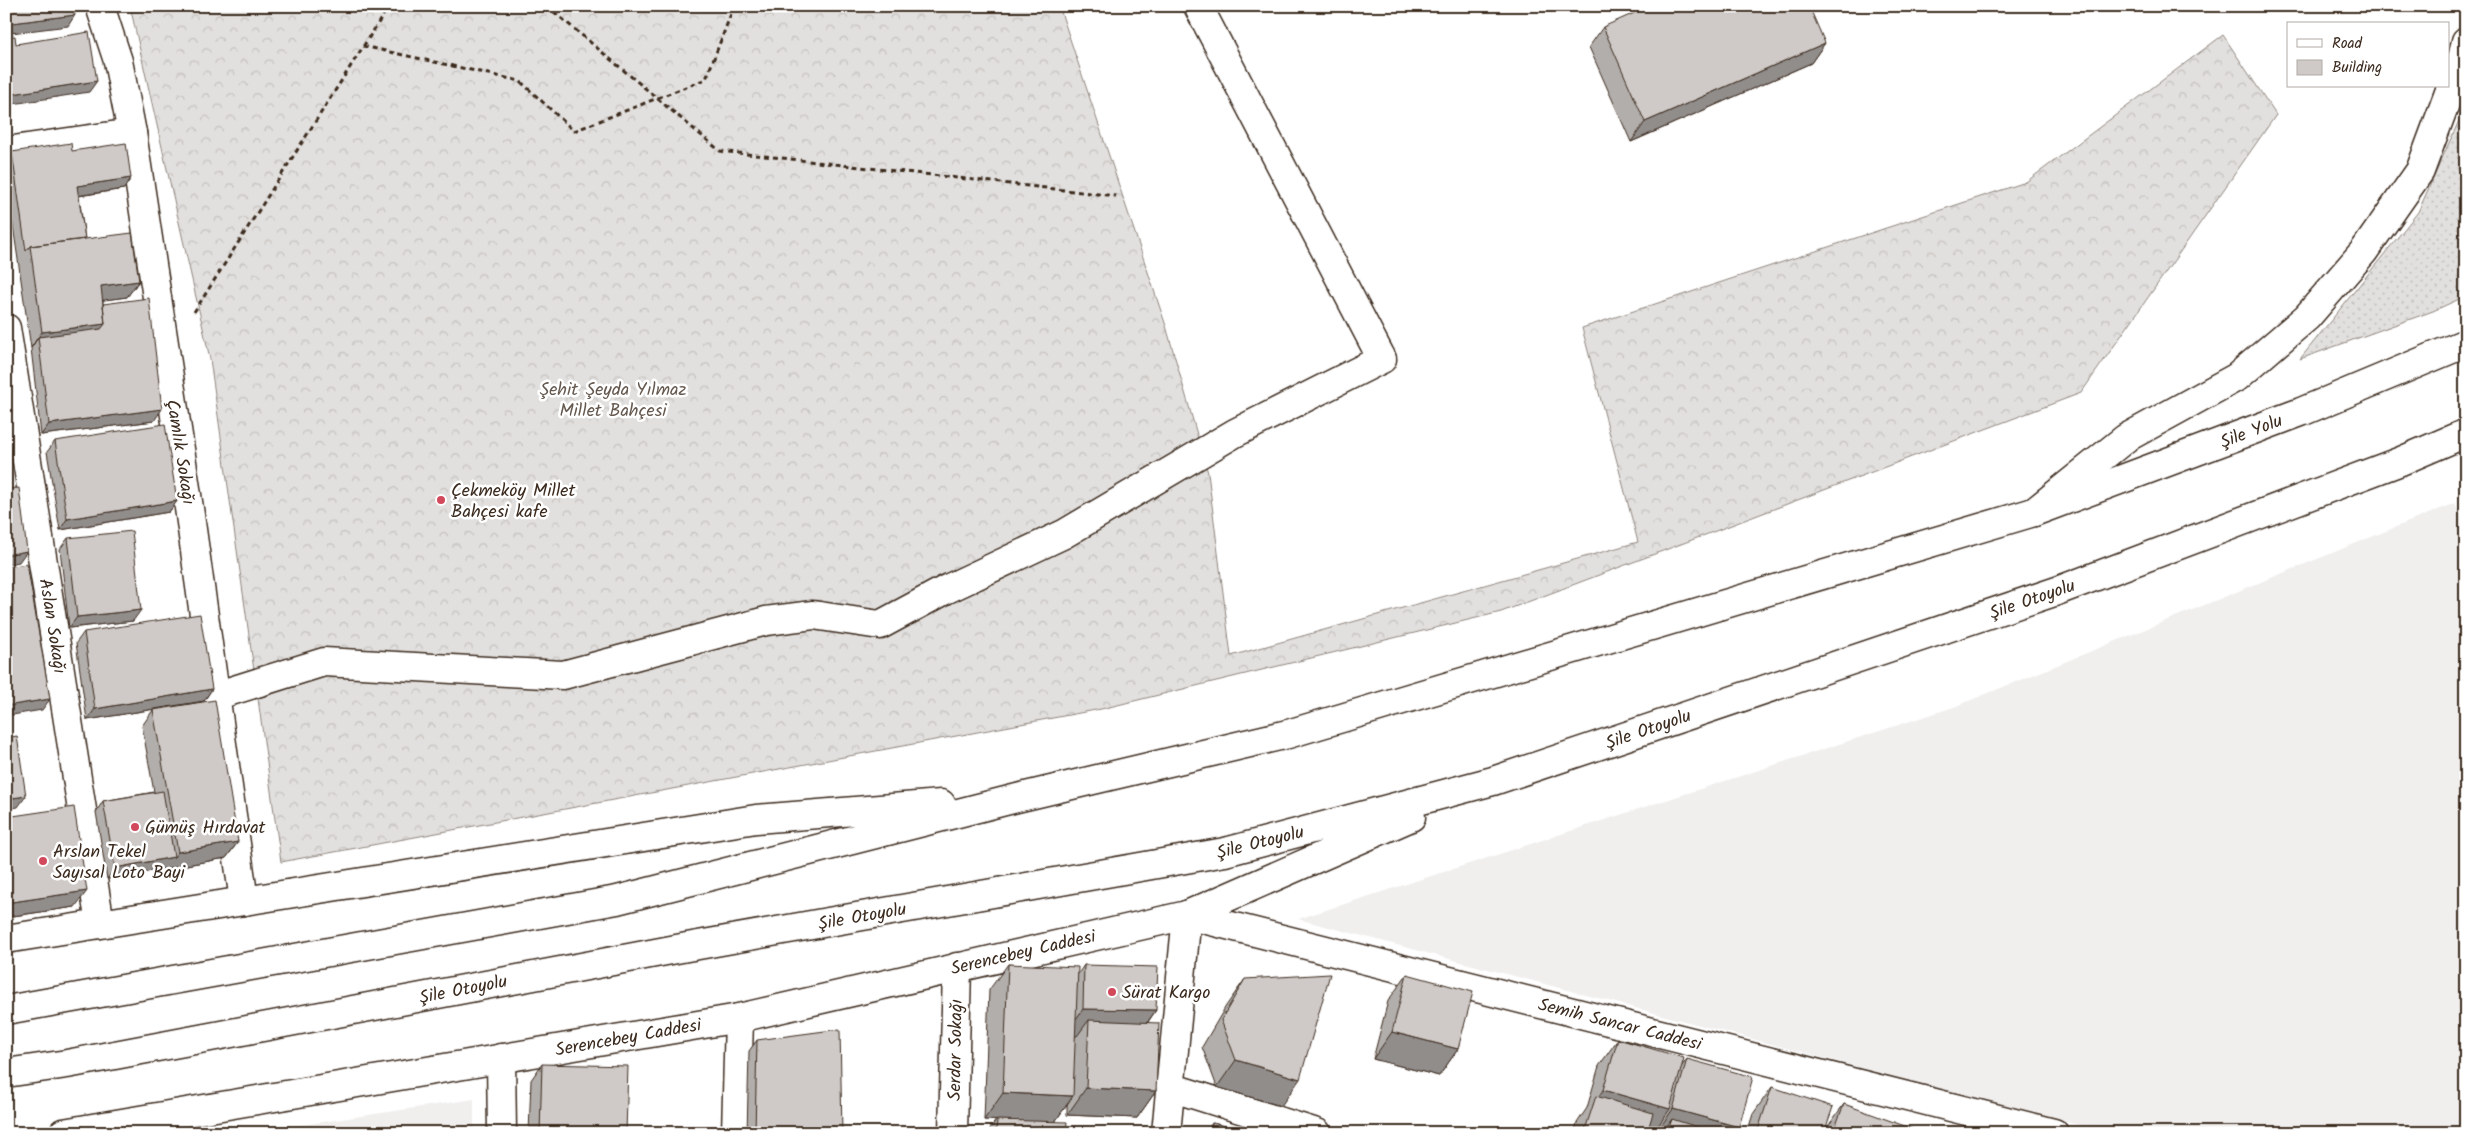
<svg xmlns="http://www.w3.org/2000/svg" width="2472" height="1139" viewBox="0 0 2472 1139" font-family="Kalam,sans-serif">
	<style>
		.built { fill: #f1efee }
		.grass { fill: url(#grass-dots); stroke: #8e857e }
		.forest { fill: url(#forest-crowns); stroke: #8e857e }
		.lines { fill: none; stroke-linecap: round; stroke-linejoin: round }
		.minor-casing { stroke: #3b2a1e; stroke-width: 31 }
		.tertiary-casing { stroke: #3b2a1e; stroke-width: 31 }
		.secondary-casing { stroke: #3b2a1e; stroke-width: 31 }
		.trunk-casing { stroke: #3b2a1e; stroke-width: 31 }
		.motorway-casing { stroke: #3b2a1e; stroke-width: 31 }
		.path { stroke: #3b2a1e; stroke-width: 3; stroke-dasharray: 5 4; stroke-linecap: butt }
		.minor { stroke: #fff; stroke-width: 28 }
		.tertiary { stroke: #fff; stroke-width: 28 }
		.secondary { stroke: #fff; stroke-width: 28 }
		.trunk { stroke: #fff; stroke-width: 28 }
		.motorway { stroke: #fff; stroke-width: 28 }
		.wall { fill: #b2aeab; stroke: #3b2a1e }
		.shaded-wall { fill: #918d8b; stroke: #3b2a1e }
		.building { fill: #cfcac7; stroke: #3b2a1e }
		.poi-dot { fill: #d1495b; stroke: #fff; stroke-width: 2 }
		.labels { text-anchor: middle; stroke-width: 5; stroke-linejoin: round; paint-order: stroke }
		.park-label { font-size: 18px; fill: #65584e; stroke: #fff }
		.street-label { font-size: 18px; fill: #3b2a1e; stroke: #fff }
		.poi-label { font-size: 18px; fill: #3b2a1e; stroke: #fff; text-anchor: start }
	</style>
	<defs>
		<pattern id="grass-dots" width="8" height="8" patternUnits="userSpaceOnUse" patternTransform="scale(1.25)"><rect width="8" height="8" fill="#e2e0de"/><path d="M2 2h.1M6 6h.1" fill="none" stroke="#c3c0be" stroke-width="1.8" stroke-linecap="round"/></pattern>
		<pattern id="forest-crowns" width="20" height="18" patternUnits="userSpaceOnUse" patternTransform="scale(1.25)"><rect width="20" height="18" fill="#e2e0de"/><path d="M2 6a3 3 0 1 1 6 0M12 15a3 3 0 1 1 6 0" fill="none" stroke="#c3c0be"/></pattern>
	</defs>
	<rect width="100%" height="100%" fill="#fff"/>
	<filter id="ink" filterUnits="userSpaceOnUse"><feTurbulence type="fractalNoise" baseFrequency=".02" numOctaves="2"/><feDisplacementMap in="SourceGraphic" scale="10" xChannelSelector="R" yChannelSelector="G"/><feConvolveMatrix kernelMatrix="1 2 1 2 8 2 1 2 1" color-interpolation-filters="sRGB"/></filter>
	<g filter="url(#ink)">
		<!-- built -->
		<path class="built" d="M2455,503l11,21v609h-358l-810,-214 656,-212z
			M474,1099v34h-225z"/>
		<!-- grass -->
		<path class="grass" d="M2466,105v191l-33,15 -133,48 118,-147z"/>
		<!-- forest -->
		<path class="forest" d="M130,6h929l107,320 42,147 23,183 407,-114 -56,-214 444,-146 197,-147 53,80 -195,278 -580,219 -400,97 -820,153 -71,-503z"/>
		<g class="lines">
			<!-- minor casing -->
			<g class="minor-casing">
				<path id="minor" d="M6,151l126,-18
					M6,328l94,596
					M215,696l109,-34 239,13 203,-54 47,-6 67,10 65,-35 119,-56 171,-101 147,-74 -184,-353
					M501,1058l1,75
					M1170,1087l147,46
					M736,1133l3,-115
					M953,1133l4,-166
					M1166,1133l21,-218"/>
			</g>
			<!-- tertiary casing -->
			<g class="tertiary-casing">
				<path id="tertiary" d="M100,6l18,55 14,72 57,375 55,393
					M1187,915l867,218"/>
			</g>
			<!-- secondary casing -->
			<g class="secondary-casing">
				<path id="secondary" d="M6,939l238,-38
					M63,1133l676,-115 448,-103"/>
			</g>
			<!-- trunk casing -->
			<g class="trunk-casing">
				<path id="trunk" d="M244,901l512,-82 185,-15
					M1187,915l224,-98
					M6,1010l611,-110 400,-102 271,-64 746,-222 267,-100 165,-69
					M6,1073l61,-9 620,-117 538,-95 268,-71 564,-190 344,-130 65,-28"/>
			</g>
			<!-- motorway casing -->
			<g class="motorway-casing">
				<path id="motorway" d="M2034,512l92,-74 111,-61 70,-60 57,-66 56,-80 43,-116 3,-14"/>
			</g>
			<!-- path -->
			<path class="path" d="M547,6l173,145 396,45
				M363,46l157,35 54,50 132,-52 28,-73
				M194,312l195,-306"/>
			<!-- minor -->
			<use href="#minor" class="minor"/>
			<!-- tertiary -->
			<use href="#tertiary" class="tertiary"/>
			<!-- secondary -->
			<use href="#secondary" class="secondary"/>
			<!-- trunk -->
			<use href="#trunk" class="trunk"/>
			<!-- motorway -->
			<use href="#motorway" class="motorway"/>
		</g>
		<!-- wall -->
		<path class="wall" d="M1603,27l222,16 -14,20 -180,79 -42,-95z
			M72,151l52,38 -45,7 6,43 54,42 -12,16 -24,3v4l51,117 -113,14 -10,-87 -25,-170v-19l6,-7z
			M55,441l122,60 -8,11 -109,18 -13,-78z
			M68,538l65,83 -64,7 -9,-79z
			M84,632l128,57 -8,12 -117,19 -11,-77z
			M153,710l85,132 -12,16 -119,21 -11,-67 7,-11 51,-9 -12,-66z
			M6,817l69,90 -69,10z
			M1008,964l70,10 6,-9 72,45 -8,12 8,69 -19,27 -70,-3v-11l-12,18 11,11h-79l9,-13h-12l5,-130z
			M1407,974l51,75 -19,27 -66,-17 15,-58z
			M1245,979l36,127 -64,-19 -15,-40 24,-41z
			M1618,1039l63,28 6,-8 48,74h-80l1,-5 -3,5h-79l3,-10 10,-15 12,-42z
			M757,1040l85,93h-95l2,-82z
			M542,1064l84,69h-97l2,-53z
			M1772,1087l54,42 18,-25 67,29h-164l6,-19z
			M1212,1123l44,10h-50z"/>
		<!-- shaded-wall -->
		<path class="shaded-wall" d="M75,15l-7,11 -57,7 -5,7v-9l6,-8z
			M1825,43l-14,20 -180,79 14,-20z
			M97,81l-8,11 -83,13v-10z
			M131,178l-7,11 -55,8 8,-11z
			M139,281l-12,16 -37,5 11,-16z
			M105,324l-11,16 -56,-3 -7,11 11,-16z
			M162,409l-8,12 -113,14 8,-11z
			M177,501l-8,11 -109,18 7,-11z
			M27,551l-8,11 -13,3v-10z
			M141,610l-8,11 -64,7 8,-11z
			M212,689l-8,12 -117,19 8,-11z
			M50,699l-8,11 -36,6v-10z
			M26,796l-8,11 -12,2v-10z
			M238,842l-12,16 -119,21 8,-11 59,-11 4,-5z
			M87,891l-12,16 -69,10v-7l6,-8z
			M1083,1009l73,1 -19,27 -48,-17 -12,16h-13z
			M1392,1032l66,17 -19,27 -66,-17z
			M1236,1060l64,19 -19,27 -64,-19z
			M1086,1088l70,3 -19,27 -70,-3z
			M1603,1090l67,19 -17,24h-12l-48,-28z
			M1003,1093l70,3 -19,27 -70,-3z
			M1673,1109l66,18 -4,6h-68l5,-14 -10,14h-6z"/>
		<!-- building -->
		<path class="building" d="M6,6h68l1,9 -63,8 -2,-10 2,20h-6z
			M1650,6h159l16,37 -180,79 -42,-95z
			M89,32l8,49 -91,14v-58l9,-1 1,8z
			M71,143l1,8 54,-8 5,35 -54,8 8,53 -55,7 -4,5 -14,-99z
			M132,233l7,48 -38,5 4,38 -63,8 -12,-86z
			M149,298l13,111 -113,15 -11,-87 63,-8 4,-5 -2,-20z
			M165,424l12,77 -110,18 -12,-78z
			M19,488l8,63 -21,4v-66z
			M132,531l9,79 -64,7 -9,-79z
			M27,564l23,135 -44,7v-139z
			M200,614l12,75 -117,20 -11,-77z
			M215,700l23,142 -60,10 -25,-142z
			M17,736l9,60 -20,3v-61z
			M163,791l11,66 -59,11 -12,-67z
			M74,807l13,84 -75,11 -6,-39v-46z
			M1008,964l70,3 -5,129 -70,-3z
			M1084,965l74,2 -2,43 -73,-1z
			M1330,974l-30,105 -64,-19 -15,-40 24,-41z
			M1407,974l66,18 -15,57 -66,-17z
			M1089,1020l70,3 -3,68 -70,-3z
			M840,1029l2,104h-87l2,-93z
			M1618,1039l66,19 -14,51 -67,-19z
			M1687,1059l66,18 -14,50 -66,-18z
			M542,1064l86,2 -2,67h-86z
			M1772,1087l61,20 -9,26h-67z
			M1596,1096l57,17 -6,20h-63z
			M1844,1104l69,25 -2,4h-78z
			M1672,1119l44,14h-49z
			M997,1120l70,2 -1,11h-70z
			M1212,1123l44,10h-45z"/>
	</g>
	<!-- markers -->
	<g class="poi-dot">
		<circle cx="441" cy="500" r="5"/>
		<circle cx="135" cy="827" r="5"/>
		<circle cx="43" cy="861" r="5"/>
		<circle cx="1112" cy="992" r="5"/>
	</g>
	<g class="labels">
		<!-- park labels -->
		<g class="park-label">
			<text x="613" y="395">Şehit Şeyda Yılmaz<tspan x="613" dy="21">Millet Bahçesi</tspan></text>
		</g>
		<!-- street labels -->
		<g class="street-label">
			<text transform="translate(2251 431) rotate(-21)" y="6">Şile Yolu</text>
			<text transform="translate(181 452) rotate(81)" y="6">Çamlık Sokağı</text>
			<text transform="translate(2032 599) rotate(-19)" y="6">Şile Otoyolu</text>
			<text transform="translate(53 626) rotate(81)" y="6">Aslan Sokağı</text>
			<text transform="translate(1648 729) rotate(-19)" y="6">Şile Otoyolu</text>
			<text transform="translate(1260 842) rotate(-14)" y="6">Şile Otoyolu</text>
			<text transform="translate(862 916) rotate(-10)" y="6">Şile Otoyolu</text>
			<text transform="translate(1023 952) rotate(-13)" y="6">Serencebey Caddesi</text>
			<text transform="translate(463 989) rotate(-11)" y="6">Şile Otoyolu</text>
			<text transform="translate(1620 1024) rotate(14)" y="6">Semih Sancar Caddesi</text>
			<text transform="translate(628 1037) rotate(-10)" y="6">Serencebey Caddesi</text>
			<text transform="translate(955 1050) rotate(-89)" y="6">Serdar Sokağı</text>
		</g>
		<!-- poi labels -->
		<g class="poi-label">
			<text x="451" y="496">Çekmeköy Millet<tspan x="451" dy="21">Bahçesi kafe</tspan></text>
			<text x="145" y="833">Gümüş Hırdavat</text>
			<text x="53" y="857">Arslan Tekel<tspan x="53" dy="21">Sayısal Loto Bayi</tspan></text>
			<text x="1122" y="998">Sürat Kargo</text>
		</g>
	</g>
	<!-- margin -->
	<rect width="2472" height="1139" fill="none" stroke="#fff" stroke-width="25"/>
	<rect x="12" y="12" width="2447" height="1114" fill="none" stroke="#3b2a1e" stroke-width="2" filter="url(#ink)"/>
	<!-- legend -->
	<rect x="2287" y="22" width="162" height="65" fill="#ffffff" stroke="#b1aaa5"/>
	<rect x="2297" y="39" width="25" height="8" fill="#ffffff" stroke="#b1aaa5"/>
	<text x="2332" y="48" font-size="15" fill="#3b2a1e">Road</text>
	<rect x="2297" y="60" width="25" height="15" fill="#cfcac7" stroke="#b1aaa5"/>
	<text x="2332" y="72" font-size="15" fill="#3b2a1e">Building</text>
</svg>
